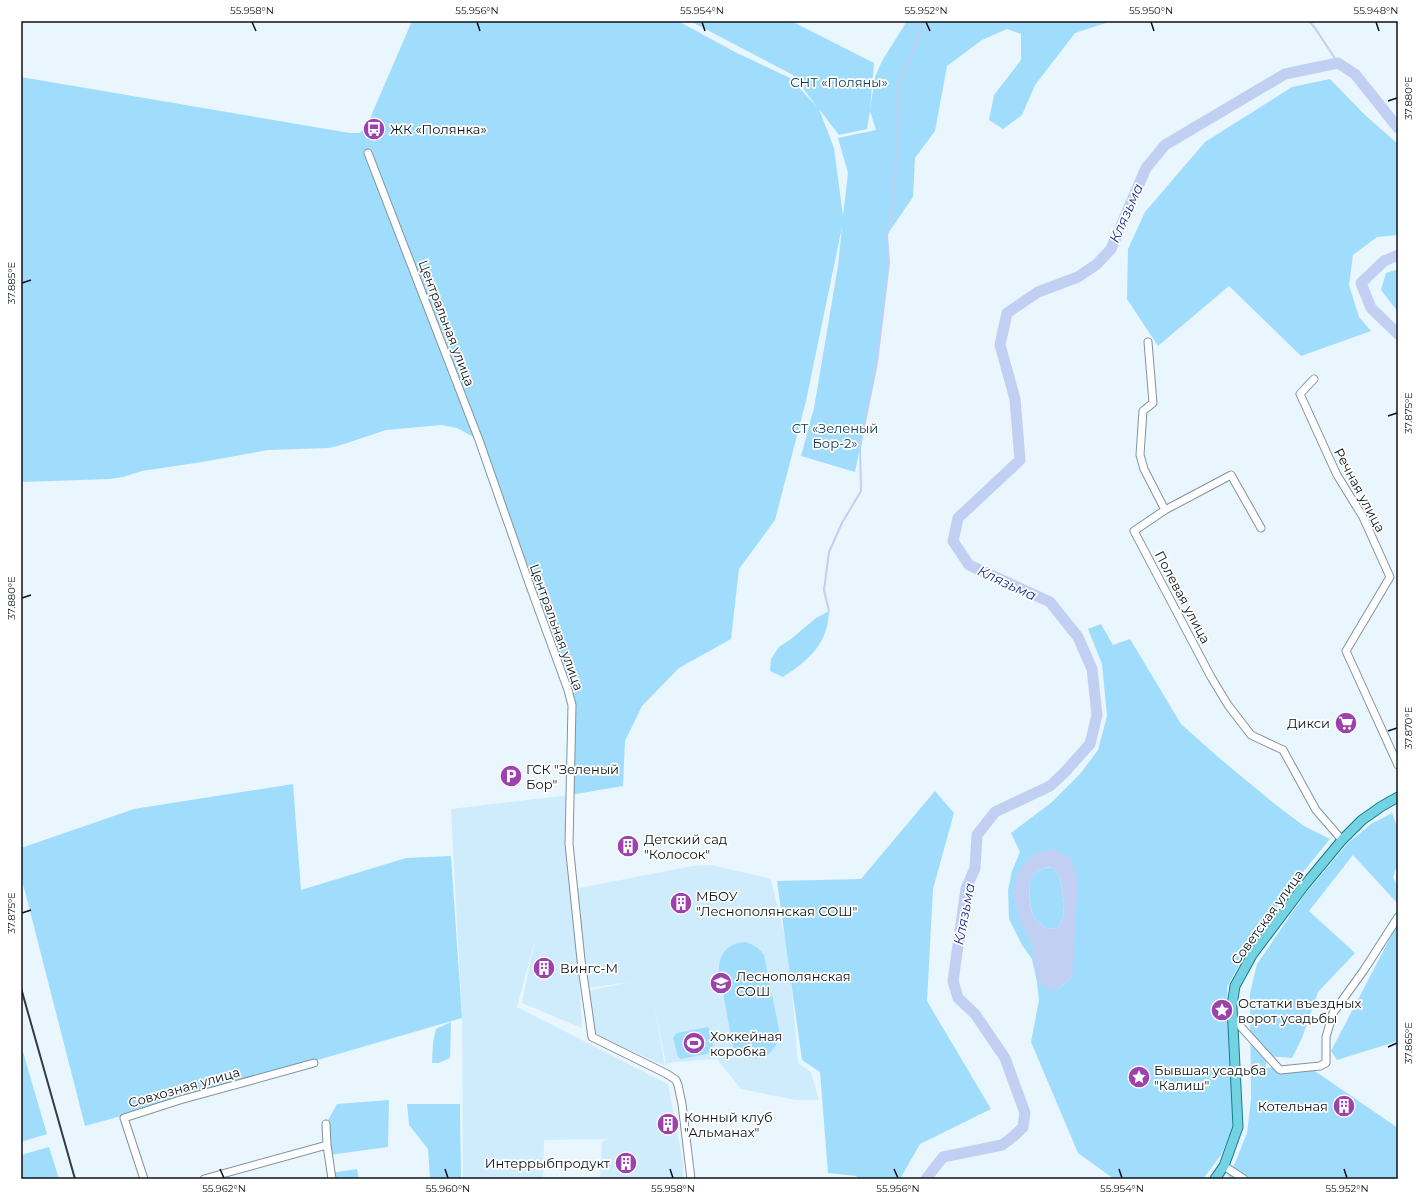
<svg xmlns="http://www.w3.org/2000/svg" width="1419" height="1200" viewBox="0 0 1419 1200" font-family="Montserrat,sans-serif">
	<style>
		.built { fill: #cfecfc }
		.green { fill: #a0ddfc; fill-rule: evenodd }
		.water { fill: #c1cff2; fill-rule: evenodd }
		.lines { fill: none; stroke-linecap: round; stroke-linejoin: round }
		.stream { stroke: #c1cff2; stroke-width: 2 }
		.river { stroke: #c1cff2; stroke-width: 11 }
		.minor-casing { stroke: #80939e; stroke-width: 9 }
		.major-casing { stroke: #137c8e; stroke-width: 11 }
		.minor { stroke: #fff; stroke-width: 7 }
		.major { stroke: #74d3e2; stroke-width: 9 }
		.rail { stroke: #333b40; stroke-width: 2 }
		.ticks { fill: none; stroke: #0b1216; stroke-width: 1.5 }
		.labels { text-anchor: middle; stroke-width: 3.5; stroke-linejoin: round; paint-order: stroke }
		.park-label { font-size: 13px; fill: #093d52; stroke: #fff }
		.poi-label { font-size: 13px; fill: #0b1216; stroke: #fff; text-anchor: start }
		.street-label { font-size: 13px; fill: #0b1216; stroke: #fff }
		.water-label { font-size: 14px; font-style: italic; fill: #1a2f8e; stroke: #fff }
		.neatline { fill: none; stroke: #0b1216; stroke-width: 1.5 }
		.ticks-label { font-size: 10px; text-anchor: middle; fill: #0b1216 }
	</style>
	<rect width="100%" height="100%" fill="#e9f6fd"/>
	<!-- built -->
	<path class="built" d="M570,795l4,94 119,-23 18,-1 60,14 18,76 9,108 13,9 8,28h-23l-55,-11 -24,-30 -43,3 -8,2 -12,-60 11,62 -71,-32 -7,-43 43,-9 -41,6 -14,-88 7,128 -60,-25 13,-64 -18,68 151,77 15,78v17h-83l2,-37 6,-3 -64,1 -1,39h-80l-1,-161 -11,-209z"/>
	<!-- green -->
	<path class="green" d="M412,21h266l57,31 55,26 27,29 -24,-32 -103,-54h101l83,42 -4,47 5,-33 7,-16 25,-40h205l-37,12 -40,52 -13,30 -19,14 -14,-9 5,-25 27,-35v-26l-14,-5 -25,11 -35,26 -12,65 -20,27 -2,39 -26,38 2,28 -12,100 -22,109 -54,-16 13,-48 24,-142 4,-39 -36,174 -31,119 -36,49 -8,70 -52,29 -37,38 -17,35 -2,45 -53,9 2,-89 -93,-266 -22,-12 -15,-3 -56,5 -48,16 -10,2 -60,2 -66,12 -60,9 -19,6 -13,2 -89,3v-405l329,56h10l8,-10zM819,109l20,26 28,-6 3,-18 6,19 -38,8 10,35 -5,43 -9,-68z
		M1330,79l35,36 33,29v91l-21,2 -24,18 -4,30 10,32 12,14 -70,25 -72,-70 -71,60 -31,-47 1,-50 17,-37 60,-70 87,-55z
		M1398,269v43l-17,-22 5,-17z
		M829,611c-1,33 -20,49 -46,66l-13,-6 1,-12 8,-12 12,-8 25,-21z
		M1101,624l12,21 17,-6 51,85 37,33 58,48 28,21 26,13 -37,45 -49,72 -17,31 7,139 -13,29 -18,24h-89l-36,-26 -47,-111 8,-42 -2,-18 -5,-23 -10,-14 -13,-26 -1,-29 4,-19 8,-19 -9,-19 41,-31 28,-28 18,-24 9,-34 -5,-52 -14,-35zM1069,857l3,120 -14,12 -24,-30v-10l-16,-78z
		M293,784l8,106 105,-32 45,-2 11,162 -282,82 -95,26 -64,-250v-28l113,-39z
		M935,791l19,22 -21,76 -6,112 64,108 -71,35 -20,35h-41l-3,-3 -28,-3 -8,-101 -18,-12 -25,-179 84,-2z
		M1392,813l6,16v34l-5,14 5,11v16l-45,-49 -44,56 46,42 -37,39 -16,46 -10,20 -26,-2v12l40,-3 92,63v51h-165l-6,-4 8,-12 12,-30 4,-34 -1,-106 7,-29 48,-70 42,-50 24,-20z
		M1052,867l8,10 4,27 -1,14 -5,10 -12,1c-4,-4 -10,-9 -13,-14 -2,-5 -3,-13 -3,-18 -2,-18 2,-28 22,-30z
		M1398,923v118l-61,19 -6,-9z
		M746,942c8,3 13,6 18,13l15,74c1,29 -28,40 -46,17l-14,-74c-1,-18 9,-29 27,-30z
		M451,1022l-1,36 -12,5h-6l1,-21 3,-13z
		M707,1027l4,3 3,21 -3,2 -30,6 -3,-2 -5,-19 4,-5z
		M21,1045l26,89 -26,8z
		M389,1100l-1,47 -59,8 -3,-31 11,-20z
		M407,1104h53l1,75h-31l-2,-30 -19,-24z
		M49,1147l10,32h-38v-24z
		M357,1169l2,10h-27l-1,-6z"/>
	<!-- water -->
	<path class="water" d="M1054,849l15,8 9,21 -6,99 -14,12 -9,1 -11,-8 -4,-23v-10l-15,-31 -6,-24 5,-23 15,-17zM1052,867l8,10 4,27 -1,14 -5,10 -12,1c-4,-4 -10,-9 -13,-14 -2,-4 -3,-11 -3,-15 -2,-18 1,-32 22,-33z"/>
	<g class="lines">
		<!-- stream -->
		<path class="stream" d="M1309,21l6,7 23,35
			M829,611l-5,-21 5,-38 13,-29 19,-32 -1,-44 17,-84 12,-100 -2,-28 7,-34 5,-118 26,-62"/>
		<!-- river -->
		<path class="river" d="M1398,255l-14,6 -23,22 10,25 27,26
			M926,1179l17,-22 59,-12 13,-10 8,-8 2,-14 -20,-55 -30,-44 -17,-16 -5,-17 13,-92 9,-21 2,-33 18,-23 55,-26 14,-13 26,-29 7,-29 -5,-46 -14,-32 -28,-35 -81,-37 -16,-24 5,-23 62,-58 -5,-61 -15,-54 7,-32 31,-21 40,-15 19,-13 14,-15 35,-81 19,-23 120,-71 53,-11 17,11 43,54"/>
		<!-- minor casing -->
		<g class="minor-casing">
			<path id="minor" d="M368,153l111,287 50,143 39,107 4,15 -3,139 12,116 11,77 75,37 9,6 2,5 4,19 9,75
				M1148,342l5,61 -10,8 -3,44 4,14 21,41 -31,21 77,146 17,28 23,30 32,15 33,60 26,30
				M1314,379l-14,15 37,81 26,42 27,60 -44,74 52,114
				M1165,510l66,-35 30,53
				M1232,1017l48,53 40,-4 6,-3v-26l7,-24 31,-43 34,-53
				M326,1124l1,21 5,34
				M1224,1166l20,13
				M144,1179l-20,-61 56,-18 134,-37
				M204,1179l123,-34"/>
		</g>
		<!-- major casing -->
		<g class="major-casing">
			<path id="major" d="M1215,1179l9,-13 14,-39 -6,-121 3,-20 17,-31 51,-68 39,-47 20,-20 20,-14 16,-9"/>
		</g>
		<!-- minor -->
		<use href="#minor" class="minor"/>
		<!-- major -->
		<use href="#major" class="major"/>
		<!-- rail -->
		<path class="rail" d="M21,988l54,191"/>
	</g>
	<!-- ticks -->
	<path class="ticks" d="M252,22l4,9M477,22l3,9M702,22l3,9M926,22l4,9M1151,22l3,9M1376,22l3,9M1388,101l9,-3M22,283l9,-3M1388,416l9,-3M22,598l9,-3M1388,731l9,-3M22,913l9,-3M1388,1047l9,-4M220,1169l4,9M445,1169l3,9M670,1169l3,9M894,1169l4,9M1119,1169l3,9M1344,1169l3,9"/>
	<!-- icons -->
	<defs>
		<g id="bus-disc" transform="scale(1.15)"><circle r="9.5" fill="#9d42ad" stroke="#fff"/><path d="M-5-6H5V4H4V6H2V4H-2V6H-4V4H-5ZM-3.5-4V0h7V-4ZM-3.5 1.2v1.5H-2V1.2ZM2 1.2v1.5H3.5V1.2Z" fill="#fff"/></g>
		<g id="supermarket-disc" transform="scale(1.15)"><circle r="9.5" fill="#9d42ad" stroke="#fff"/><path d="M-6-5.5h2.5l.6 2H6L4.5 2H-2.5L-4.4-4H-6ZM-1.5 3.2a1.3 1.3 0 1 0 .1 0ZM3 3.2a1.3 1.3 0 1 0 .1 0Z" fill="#fff"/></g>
		<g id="parking-disc" transform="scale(1.15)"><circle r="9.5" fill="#9d42ad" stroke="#fff"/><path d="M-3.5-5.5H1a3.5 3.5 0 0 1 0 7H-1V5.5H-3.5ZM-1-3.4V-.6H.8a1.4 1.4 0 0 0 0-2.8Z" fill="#fff"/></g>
		<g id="building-disc" transform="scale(1.15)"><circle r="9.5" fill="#9d42ad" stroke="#fff"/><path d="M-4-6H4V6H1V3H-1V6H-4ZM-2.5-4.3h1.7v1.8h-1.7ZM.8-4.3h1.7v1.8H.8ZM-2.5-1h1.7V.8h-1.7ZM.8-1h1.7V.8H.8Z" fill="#fff"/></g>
		<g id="school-disc" transform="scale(1.15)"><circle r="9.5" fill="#9d42ad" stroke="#fff"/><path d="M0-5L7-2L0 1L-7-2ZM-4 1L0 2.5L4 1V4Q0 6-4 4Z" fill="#fff"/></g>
		<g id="sight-disc" transform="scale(1.15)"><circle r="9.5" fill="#9d42ad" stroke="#fff"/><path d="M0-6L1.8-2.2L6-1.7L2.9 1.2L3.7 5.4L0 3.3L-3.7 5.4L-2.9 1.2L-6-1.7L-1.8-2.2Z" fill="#fff"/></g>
		<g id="stadium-disc" transform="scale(1.15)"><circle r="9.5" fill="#9d42ad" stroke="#fff"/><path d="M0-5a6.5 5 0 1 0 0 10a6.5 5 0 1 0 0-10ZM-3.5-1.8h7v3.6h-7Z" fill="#fff"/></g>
	</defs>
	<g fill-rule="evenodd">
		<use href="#bus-disc" x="374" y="129"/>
		<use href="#supermarket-disc" x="1346" y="723"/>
		<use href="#parking-disc" x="511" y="776"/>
		<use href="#building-disc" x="628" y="846"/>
		<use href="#building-disc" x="681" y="903"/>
		<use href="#building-disc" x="544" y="968"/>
		<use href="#school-disc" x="721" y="983"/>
		<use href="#sight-disc" x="1222" y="1010"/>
		<use href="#stadium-disc" x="694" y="1043"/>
		<use href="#sight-disc" x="1139" y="1077"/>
		<use href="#building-disc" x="1344" y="1106"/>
		<use href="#building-disc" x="668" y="1124"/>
		<use href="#building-disc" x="626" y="1163"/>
	</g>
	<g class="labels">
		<!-- park labels -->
		<g class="park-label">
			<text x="839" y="87">СНТ «Поляны»</text>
			<text x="835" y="433">СТ «Зеленый<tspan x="835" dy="15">Бор-2»</tspan></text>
		</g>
		<!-- poi labels -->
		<g class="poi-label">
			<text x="390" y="134">ЖК «Полянка»</text>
			<text x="1330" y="728" text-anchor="end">Дикси</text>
			<text x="526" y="774">ГСК "Зеленый<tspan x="526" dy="15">Бор"</tspan></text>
			<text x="644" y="844">Детский сад<tspan x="644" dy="15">"Колосок"</tspan></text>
			<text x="696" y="901">МБОУ<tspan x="696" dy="15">"Леснополянская СОШ"</tspan></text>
			<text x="560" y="973">Вингс-М</text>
			<text x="736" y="981">Леснополянская<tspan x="736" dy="15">СОШ</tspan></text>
			<text x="1238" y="1008">Остатки въездных<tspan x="1238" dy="15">ворот усадьбы</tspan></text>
			<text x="710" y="1041">Хоккейная<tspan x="710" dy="15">коробка</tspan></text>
			<text x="1154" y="1075">Бывшая усадьба<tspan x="1154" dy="15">"Калиш"</tspan></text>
			<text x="1328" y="1111" text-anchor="end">Котельная</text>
			<text x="684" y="1122">Конный клуб<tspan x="684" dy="15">"Альманах"</tspan></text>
			<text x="610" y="1168" text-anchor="end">Интеррыбпродукт</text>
		</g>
		<!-- street labels -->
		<g class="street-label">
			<text transform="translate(447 323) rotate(69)" y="5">Центральная улица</text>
			<text transform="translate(1360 490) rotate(62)" y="5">Речная улица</text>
			<text transform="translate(1183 597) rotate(62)" y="5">Полевая улица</text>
			<text transform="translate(557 627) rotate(70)" y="5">Центральная улица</text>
			<text transform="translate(1267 917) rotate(-54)" y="5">Советская улица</text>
			<text transform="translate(184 1087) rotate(-16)" y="5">Совхозная улица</text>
		</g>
		<!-- water labels -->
		<g class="water-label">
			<text transform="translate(1126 213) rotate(-66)" y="5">Клязьма</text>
			<text transform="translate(1007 583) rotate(25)" y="5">Клязьма</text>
			<text transform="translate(964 914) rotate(-79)" y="5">Клязьма</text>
		</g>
	</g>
	<!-- border -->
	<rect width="1419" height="1200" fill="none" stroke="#ffffff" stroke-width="44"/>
	<rect x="22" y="22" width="1375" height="1156" class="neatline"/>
	<g class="ticks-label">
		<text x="252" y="14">55.958°N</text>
		<text x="477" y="14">55.956°N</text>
		<text x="702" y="14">55.954°N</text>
		<text x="926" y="14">55.952°N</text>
		<text x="1151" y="14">55.950°N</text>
		<text x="1376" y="14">55.948°N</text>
		<text transform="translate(1408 98) rotate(-90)" y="4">37.880°E</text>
		<text transform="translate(11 283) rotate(-90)" y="4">37.885°E</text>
		<text transform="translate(1408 413) rotate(-90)" y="4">37.875°E</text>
		<text transform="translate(11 598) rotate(-90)" y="4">37.880°E</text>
		<text transform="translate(1408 728) rotate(-90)" y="4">37.870°E</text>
		<text transform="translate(11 913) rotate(-90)" y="4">37.875°E</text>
		<text transform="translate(1408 1043) rotate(-90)" y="4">37.865°E</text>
		<text x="224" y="1192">55.962°N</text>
		<text x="448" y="1192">55.960°N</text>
		<text x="673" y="1192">55.958°N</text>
		<text x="898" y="1192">55.956°N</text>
		<text x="1122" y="1192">55.954°N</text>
		<text x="1347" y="1192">55.952°N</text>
	</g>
</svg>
